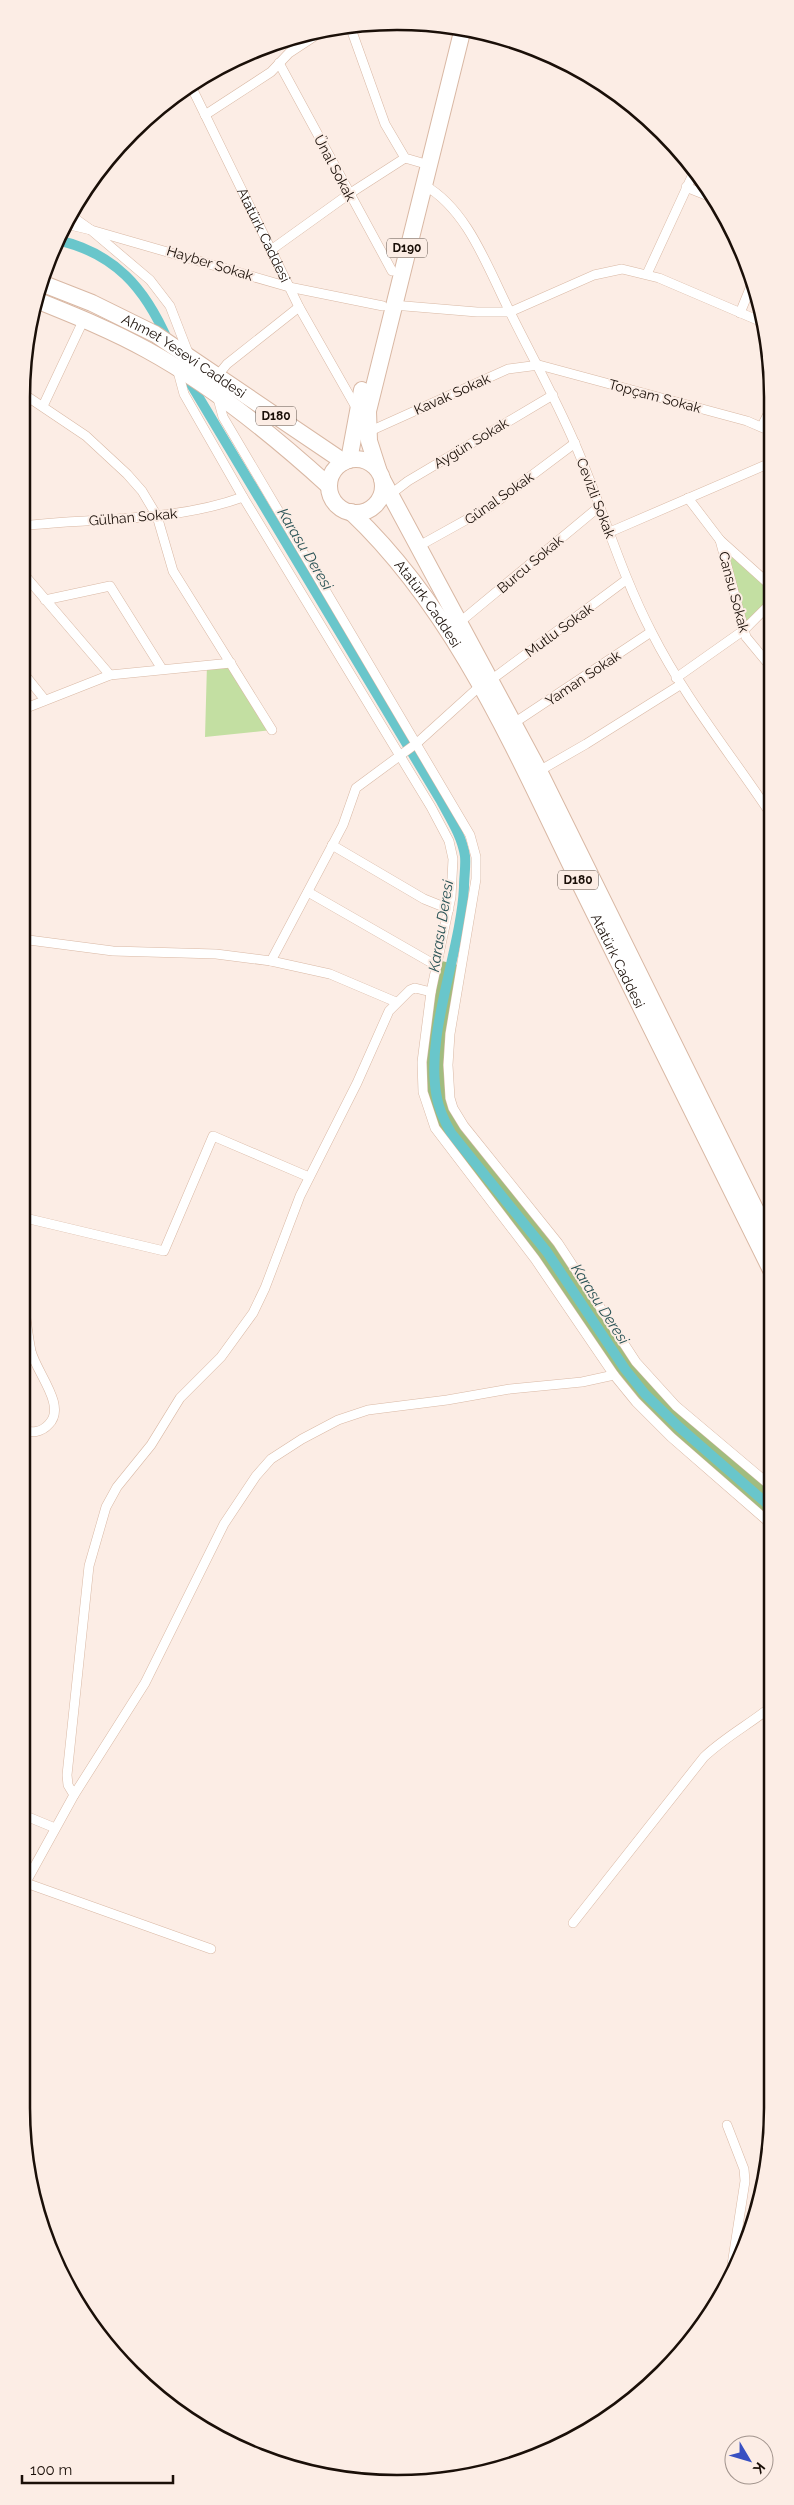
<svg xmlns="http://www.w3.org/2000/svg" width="794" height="2505" viewBox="0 0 794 2505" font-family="Raleway,sans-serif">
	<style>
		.green { fill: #c3dfa2 }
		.forest { fill: #a1bc7f }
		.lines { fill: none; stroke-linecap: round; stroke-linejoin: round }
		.canal { stroke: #69c6cb; stroke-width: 10 }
		.street-casing { stroke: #d9b8a4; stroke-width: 10 }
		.highway-casing { stroke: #d9b8a4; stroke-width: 18 }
		.street { stroke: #fff; stroke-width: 9 }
		.highway { stroke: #fff; stroke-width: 16 }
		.labels { text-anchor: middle; stroke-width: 4; stroke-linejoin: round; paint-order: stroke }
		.shield { fill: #fcede5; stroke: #5e524a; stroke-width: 1 }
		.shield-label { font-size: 12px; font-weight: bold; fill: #1a0f08 }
		.street-label { font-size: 14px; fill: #1a0f08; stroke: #fcede5 }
		.water-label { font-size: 15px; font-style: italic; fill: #285255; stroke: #fcede5 }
		.rim { fill: none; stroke: #1a0f08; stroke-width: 2.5 }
	</style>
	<rect width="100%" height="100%" fill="#fcede5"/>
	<!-- green -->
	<path class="green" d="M720,540l50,45v19l-26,26z
		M231,663l41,67 -67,7 2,-73z"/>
	<!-- forest -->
	<path class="forest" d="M438,960l24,6 -12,68 3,74 105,135 98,142 116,102v38l-136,-123 -101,-143 -93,-119 -21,-64z"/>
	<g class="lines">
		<!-- canal -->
		<path class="canal" d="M57,240c58,13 88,48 111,101
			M186,376l255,425c9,17 21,35 24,55 1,10 -1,21 -1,31 -3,65 -40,148 -27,211 2,12 8,24 14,35l96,119 78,117 20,25 34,33 93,81"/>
		<!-- street casing -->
		<g class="street-casing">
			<g id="street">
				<path d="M350,26l35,98 20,34 24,7"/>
				<path d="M279,63l113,208"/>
				<path id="s1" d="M190,84l109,223 58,102"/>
				<path d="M205,115l66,-43 18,-19 38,-25"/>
				<path d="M424,185c43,24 63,81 84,123 22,45 47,89 67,136 27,62 45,128 77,189 33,65 78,120 118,180"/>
				<path d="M686,187l25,10"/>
				<path d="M70,215l21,15 198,57 94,19"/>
				<path d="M66,224l25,6 59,50 20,26 19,49"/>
				<path d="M271,250l78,-56 56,-36"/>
				<path d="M647,274l47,-102"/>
				<path d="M393,305l84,7h33l84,-37 28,-6 37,9 103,44"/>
				<path d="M740,313l11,-27"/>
				<path d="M177,368l7,26 59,103 188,310 18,34 4,18 -2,38 -20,95 -9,70 1,30 12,36 100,131 79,116 22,27 35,35 101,88"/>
				<path d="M218,375l9,-11 72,-57"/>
				<path d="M22,393l64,43 41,38 15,17 15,25 16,55 99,159"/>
				<path d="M217,395l6,22 247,418 6,22v22l-26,155 -2,31 2,33 3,10 11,18 94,117 78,119 40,44 96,81"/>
				<path d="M43,406l41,-87"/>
				<path d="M762,426l8,-16"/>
				<path d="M368,432l140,-63 31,-4 208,56 23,10"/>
				<path d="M391,494l17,-13 145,-86"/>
				<path d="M688,498l32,42 50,45"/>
				<path d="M21,526c74,-9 151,-3 222,-29"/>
				<path d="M610,532l160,-69"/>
				<path d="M720,540l26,97 24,29"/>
				<path d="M419,546l72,-40 84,-63"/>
				<path d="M21,571l89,104"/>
				<path d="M45,600l65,-14 52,83"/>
				<path d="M460,622l140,-116"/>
				<path d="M21,670l24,30"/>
				<path d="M676,678l68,-48 26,-26"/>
				<path d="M491,680l135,-100"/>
				<path d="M21,710l89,-35 121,-12"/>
				<path d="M514,723l137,-91"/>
				<path d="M539,771l47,-27 94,-59"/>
				<path d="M332,845l92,54 25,10"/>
				<path d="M308,892l129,74"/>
				<path d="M21,939l92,12 103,3 55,7 59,13 66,28"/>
				<path d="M271,961l72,-136 13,-37 61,-45 63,-57"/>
				<path d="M21,1217l143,34 49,-115 96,41"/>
				<path d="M21,1275c3,25 5,51 10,76 5,21 36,55 18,73 -8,9 -17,9 -28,6"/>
				<path d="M74,1795l-6,-10 -1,-10 22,-209 17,-59 11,-20 34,-42 29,-47 41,-41 32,-44 12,-25 35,-92 57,-113 32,-72 21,-21 5,-2 16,4"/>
				<path d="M21,1814l34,14"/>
				<path d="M26,1883l185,66"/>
				<path d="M21,1891l53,-96 71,-112 79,-159 32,-48 15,-17 31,-20 36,-19 30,-10 79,-10 63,-11 72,-7 32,-7"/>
				<path d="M573,1923l131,-166c21,-20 46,-33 68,-51"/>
				<path d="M727,2125l17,44 1,12 -15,97"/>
			</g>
		</g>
		<!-- highway casing -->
		<g class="highway-casing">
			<g id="highway">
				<path id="s2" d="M41,283l51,20 63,31 189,128"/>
				<path d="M36,300c37,15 75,30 111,50 66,36 126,85 182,136"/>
				<circle cx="356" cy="486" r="27"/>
				<path d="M349,460l13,-70"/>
				<path d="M378,469l-9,-28 -1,-30 95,-383"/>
				<path d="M382,479l157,292 232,470"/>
				<path id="s3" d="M351,512c106,100 165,241 228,370 64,130 128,259 192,388"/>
			</g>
		</g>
		<!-- street -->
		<use href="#street" class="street"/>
		<!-- highway -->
		<use href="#highway" class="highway"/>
	</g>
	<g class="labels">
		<!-- shield labels -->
		<g class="shield">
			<rect x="387" y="238.5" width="40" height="19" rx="4"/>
			<rect x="256" y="406.5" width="40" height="19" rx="4"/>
			<rect x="558" y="870.5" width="40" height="19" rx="4"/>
		</g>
		<g class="shield-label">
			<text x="407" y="252">D190</text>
			<text x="276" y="420">D180</text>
			<text x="578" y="884">D180</text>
		</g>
		<!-- street labels -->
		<g class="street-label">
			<text transform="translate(335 168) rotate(62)" y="5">Ünal Sokak</text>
			<text dy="5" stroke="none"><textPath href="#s1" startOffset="168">Atatürk Caddesi</textPath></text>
			<text transform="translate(210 263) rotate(17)" y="5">Hayber Sokak</text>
			<text dy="5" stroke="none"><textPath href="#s2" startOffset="161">Ahmet Yesevi Caddesi</textPath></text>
			<text transform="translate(452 394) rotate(-24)" y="5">Kavak Sokak</text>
			<text transform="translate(655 396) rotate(15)" y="5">Topçam Sokak</text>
			<text transform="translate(471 443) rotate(-31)" y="5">Aygün Sokak</text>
			<text transform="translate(499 498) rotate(-35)" y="5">Günal Sokak</text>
			<text transform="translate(596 498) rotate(69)" y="5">Cevizli Sokak</text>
			<text transform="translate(133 517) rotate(-5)" y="5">Gülhan Sokak</text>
			<text transform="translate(530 564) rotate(-40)" y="5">Burcu Sokak</text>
			<text transform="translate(734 592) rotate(75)" y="5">Cansu Sokak</text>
			<text dy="5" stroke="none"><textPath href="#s3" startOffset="120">Atatürk Caddesi</textPath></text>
			<text transform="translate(559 630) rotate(-36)" y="5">Mutlu Sokak</text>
			<text transform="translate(583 678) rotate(-34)" y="5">Yaman Sokak</text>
			<text dy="5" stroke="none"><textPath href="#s3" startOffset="525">Atatürk Caddesi</textPath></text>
		</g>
		<!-- water labels -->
		<g class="water-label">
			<text transform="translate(305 549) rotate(59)" y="5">Karasu Deresi</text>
			<text transform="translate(441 926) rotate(-81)" y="5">Karasu Deresi</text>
			<text transform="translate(600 1304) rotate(57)" y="5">Karasu Deresi</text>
		</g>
	</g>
	<!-- crop -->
	<path d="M0 0H794V2505H0ZM397 30H397A367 367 0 0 1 764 397V2108A367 367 0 0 1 397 2475H397A367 367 0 0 1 30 2108V397A367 367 0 0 1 397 30Z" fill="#fcede5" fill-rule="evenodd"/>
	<path class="rim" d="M397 30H397A367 367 0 0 1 764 397V2108A367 367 0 0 1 397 2475H397A367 367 0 0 1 30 2108V397A367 367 0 0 1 397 30Z"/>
	<!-- north arrow -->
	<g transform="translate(749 2460) rotate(128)"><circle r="24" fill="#fcede5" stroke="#a2948d"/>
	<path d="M0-4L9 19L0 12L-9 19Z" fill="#3850c2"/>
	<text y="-8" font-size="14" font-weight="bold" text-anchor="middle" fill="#1a0f08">K</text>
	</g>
	<!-- scale -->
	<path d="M22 2475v8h151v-8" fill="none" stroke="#1a0f08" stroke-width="2.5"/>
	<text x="30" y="2475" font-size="15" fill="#1a0f08" stroke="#fcede5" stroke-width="4" paint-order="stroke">100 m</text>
</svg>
